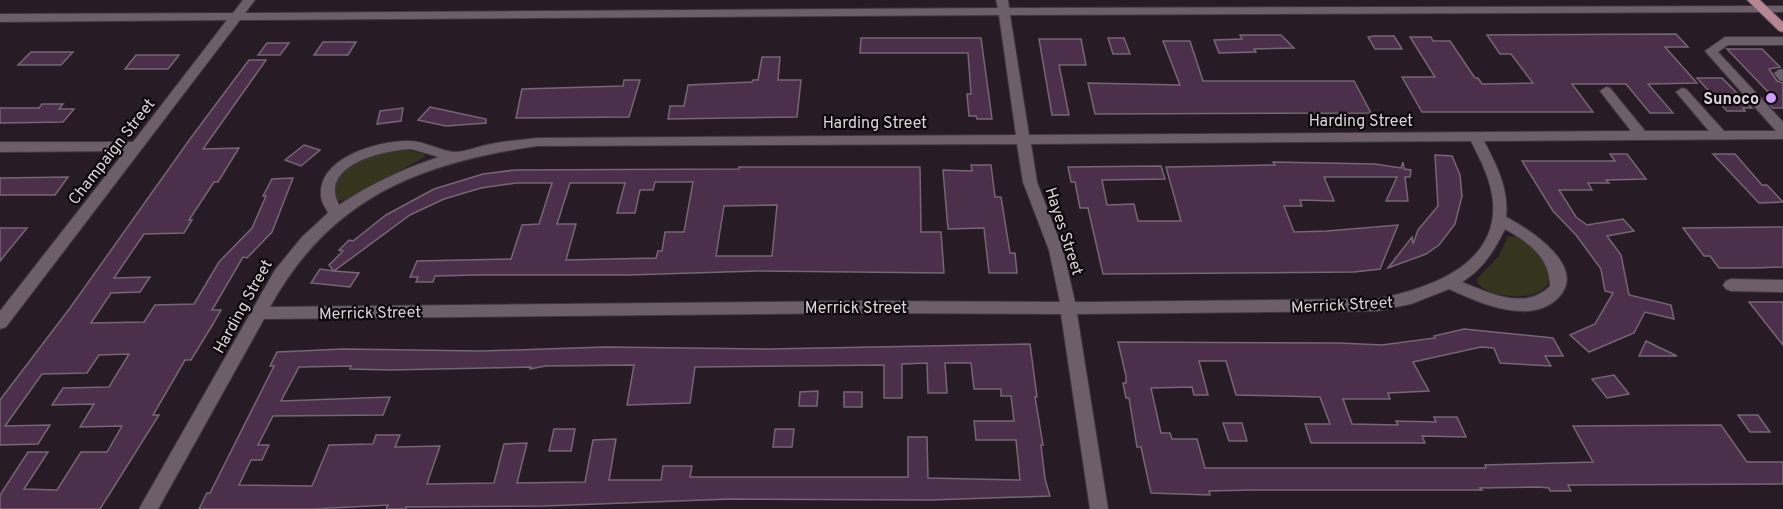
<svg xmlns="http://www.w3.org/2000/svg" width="1783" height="509" viewBox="0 0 1783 509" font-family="Overpass,sans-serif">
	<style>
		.green { fill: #34351c }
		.building { fill: #4c2f4a; stroke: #746773; stroke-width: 1.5; fill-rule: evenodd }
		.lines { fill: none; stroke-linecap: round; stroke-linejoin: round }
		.minor-casing { stroke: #403840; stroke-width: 2 }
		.major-casing { stroke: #403840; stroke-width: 2 }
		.minor { fill: #6c5f6a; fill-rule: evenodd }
		.major { fill: #b88592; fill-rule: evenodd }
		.poi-dot { fill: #d09dff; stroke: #0d080c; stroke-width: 2 }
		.labels { text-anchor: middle; stroke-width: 4.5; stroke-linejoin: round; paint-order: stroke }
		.poi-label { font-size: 16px; font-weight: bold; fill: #dbd4db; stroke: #0d080c; text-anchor: end }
		.street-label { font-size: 16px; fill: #dbd4db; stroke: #0d080c }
	</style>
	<rect width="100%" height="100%" fill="#271c26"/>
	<!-- green -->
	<path class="green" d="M400,148l24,6 1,3 -80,43 -8,1c-9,-19 9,-37 26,-44 11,-5 25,-6 37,-9z
		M1508,236c22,0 33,19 42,36 -1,4 -1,11 -4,14 -12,17 -57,11 -69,-3l1,-5 21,-22z"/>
	<!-- building -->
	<path class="building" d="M1676,34l12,13h-23l32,36 -49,1 25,29h-23l-24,-29h-54l21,28h-171l-20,-35h33l-25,-40h21l2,4h17l25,37h3l4,6 51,-1 -22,-29h-11l-13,-19z
		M1240,35h41l13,13 -40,1 2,3 -37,1 -5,-13 28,-1z
		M1374,36h20l8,13h-27l-7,-12z
		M861,38h120l11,81h-15l-1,-3h-7l-2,-22h4l-3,-41h-108z
		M1108,38h16l6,16h-17z
		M1039,39h42l5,26h-27l10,50h-17z
		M1163,41h27l13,40h151l17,32 -276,1 -7,-31 92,2z
		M323,42h33l-8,13h-34z
		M267,43h22l-9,12h-22z
		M1727,49h35l18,18 -11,2 8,12 6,2v25h-10l-9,-10 5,-5z
		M31,52h42l-12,13h-43z
		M136,55h43l-11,14h-43z
		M762,57h18l-2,23h23l-4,37 -129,2 2,-13h14l4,-21 64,-3 1,-2h5z
		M249,60h17l-63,89 36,-1 -21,34h-4l-25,38h3l-8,13 -40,1 -30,44 36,-1 -10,15 -29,1 -20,30 53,-1 11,-17 39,-1 25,-42 33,-34 14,-32h-3l9,-17 21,-1 -21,54 -25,26 -4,-1 -31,53h9l-8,14 -22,36h-6l-32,55h6l-59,94h-100v-14l28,-43h20l-24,37 33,1 24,-38h26l15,-26 -42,1 14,-23 -42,1 11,-17 46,-1 20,-33 -30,1 -12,18 -45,1 -37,52 45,-1 -12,19 -38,1v-45l70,-92 120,-169z
		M1697,78h25l30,30h-9l2,3h-18z
		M624,80h16l-11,37 -113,1 6,-29 101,-3z
		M42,104h21l-4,5h15l-11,13 -63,1v-15h39z
		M430,107l56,12v4l-40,3 -28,-6z
		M403,108l-2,13 -24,3 3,-13z
		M304,145l16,5 -19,16 -16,-6z
		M1610,154h17l19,25 -40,1 3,3h-21l4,7h-33l17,27 11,8 36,-6 11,12 -27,5 14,19 8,40 42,10 3,14 -29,-7 -11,21 -45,19 -19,-17 25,-11 18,-31 -8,-2 -4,-22 -25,-34 -23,-24 -31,-50h93z
		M1713,154h22l27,31h5l16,17 -24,1z
		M1435,155l17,1 8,19 2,21 -7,28 -16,21 -13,9 -38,14 24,-31 1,7 5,-14 20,-24z
		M1273,162l102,2 26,4 2,-6 1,7 7,1 -1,7h-5l3,24h-22l11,-24h-73l10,24 -34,-1 2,6h-18l10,26 33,-1 71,-6 -18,44 -26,3 -251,2 -15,-66h-8l-5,-26h-4l-3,-15 93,-1 4,13 -63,1 5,25 27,-1 4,17h43l-15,-54 109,-2z
		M971,165h20l4,32h6l9,56h5l2,20h-28l-5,-45 -36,1 -5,-59 29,1z
		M739,167h181l1,65h20l3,41 -187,-2 -129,4h-152l-41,1 -2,6h-17l2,-5h-8l7,-16 94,-2 11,-34 17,-1 13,-41h-36l-35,5 -37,11 -34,16 -76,56 25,2 -9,14 -39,-4 9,-14 14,2 -5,-6 14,-14 -4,-1 10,-10 4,1 33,-26 48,-26 49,-15 32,-4 224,-1zM655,182h38l-9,50h-19l-3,19h-4l-2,7 -90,2 10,-36h-19l13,-41h55l-8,30h18l5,-23h13zM777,205l-5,51h-56l8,-50z
		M68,177l-13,18h-55v-17z
		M1783,227v40l-30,1h-34l-9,-12h-6l-21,-28z
		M0,228h27l-27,33z
		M1749,302h34v43z
		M1464,329l89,9 10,18h-18l6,10 -51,-3 -6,-15 -13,-1 -68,15 16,29 -41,2 2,6h-47l9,25 46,1 -2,-4 40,1 -2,-5h23l9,20 -44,-1 3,7h-114l-6,-19h25l-10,-27 -84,-2 -10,-34h-27l9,34h-14l-2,-8 -41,1 10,45h9l2,6h25l8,29h281l-1,-3 108,-3 -20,-36 148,-1 26,37h36v22l-215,1 3,6h-21l-1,-3 -11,-1 -58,1 2,2h-231l-42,1 1,4 -59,-2 -10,-46h-4l-8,-49h-3l-3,-15h3v-7l-8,-34 221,1 43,2 53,-7 -1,-2z
		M1646,341l31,15h-38z
		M1030,344l7,53h-2l8,48h-2l4,34 5,17 -118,4 -201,-1 -187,7 -138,1v2h-20l2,-4 -76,4h-113l8,-16h3l60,-119 4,-8h-4l7,-14 67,-3 137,2 124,-4 164,2zM927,363l1,30h19l-2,-30h26l3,26h27v7h10l3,25h-40l2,19h40l4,40 -92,-2 -1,-41h-19v40h-218l2,-11h-29l-2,14h-52l7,-41 -23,1 -8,42 -68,1 10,-40 -23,1 -10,39 -67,1 13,-38 -45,1 5,-12h-24l-3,9 -44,1 -17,41 -73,-1 12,-25h11l7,-15h-11l15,-29 110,-1 7,-18 -109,4 18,-34 52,-1 -1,3 41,1 140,-3 -1,2 15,-3 89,-1 -7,40 63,-2 5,-36 189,-2v33h18v-34z
		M1614,375l15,19 -22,4 -15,-19z
		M818,391l-1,15h-18l1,-14z
		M844,392h18v15h-18z
		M1738,415h20l12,17h-20z
		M1223,423h19l5,18h-18z
		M554,429h21l-4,22h-22z
		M775,429h19l-2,18h-19z"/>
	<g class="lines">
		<!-- minor casing -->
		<g class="minor-casing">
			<path id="minor" d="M243,0h12l-10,13 753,-5 -2,-8h12l1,8 774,-2v6l-773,3 19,120 602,-4 -31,-40 6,-4 4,1 35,43h64l-33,-39 6,-4 4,1 38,42h52l-71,-80 20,-14h58v8h-55l-10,7 65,70v17l-299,2c13,25 25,48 22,76 23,12 83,50 52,81 -10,10 -24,14 -38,13 -25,-1 -49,-12 -71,-22l-38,15 -34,7 -300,3 31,195h-18l-29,-195 -203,-1 -594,6 -106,190h-19l136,-239 27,-33 26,-24c-2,-5 -7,-11 -7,-17 -3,-39 59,-56 89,-55 15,0 32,11 45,11 11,0 24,-6 36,-8 15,-3 31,-4 46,-6l479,-3 -17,-120 -759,5 -234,307 -6,2v-18l125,-160 -125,1v-10h133l94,-122 -227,2v-8l233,-1zM1471,141c10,20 20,39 22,61 5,64 -66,87 -116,97l-287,3h-15l-12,-52 -26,-68 -6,-38zM1017,144l6,38 26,68 11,52 -202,-1 -588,6c60,-109 149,-144 267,-161zM411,149l28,8c-37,12 -68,27 -100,48 -21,-40 45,-55 72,-56zM1505,229c23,13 45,28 45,57 -24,25 -61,7 -88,-4 21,-13 32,-31 43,-53z
				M1780,69l3,1v11l-4,-1 -5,-7z
				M1731,279l52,1v12l-52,-1 -5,-2 -3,-4 3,-4z"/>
		</g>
		<!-- major casing -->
		<g class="major-casing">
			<path id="major" d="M1747,0h13l23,22v10l-4,-1z"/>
		</g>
		<!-- minor -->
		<use href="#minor" class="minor"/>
		<!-- major -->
		<use href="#major" class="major"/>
	</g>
	<!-- markers -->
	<circle class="poi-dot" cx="1771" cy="98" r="6"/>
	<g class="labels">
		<!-- poi labels -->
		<g class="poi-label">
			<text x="1759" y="104">Sunoco</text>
		</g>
		<!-- street labels -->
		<g class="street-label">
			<text x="1361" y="126">Harding Street</text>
			<text x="875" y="128">Harding Street</text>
			<text transform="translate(111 151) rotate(-52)" y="6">Champaign Street</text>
			<text transform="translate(1065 231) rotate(72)" y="6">Hayes Street</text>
			<text transform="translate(1342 304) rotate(-3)" y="6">Merrick Street</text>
			<text transform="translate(242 306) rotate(-61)" y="6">Harding Street</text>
			<text x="856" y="313">Merrick Street</text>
			<text transform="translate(370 312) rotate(-1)" y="6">Merrick Street</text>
		</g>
	</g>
</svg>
